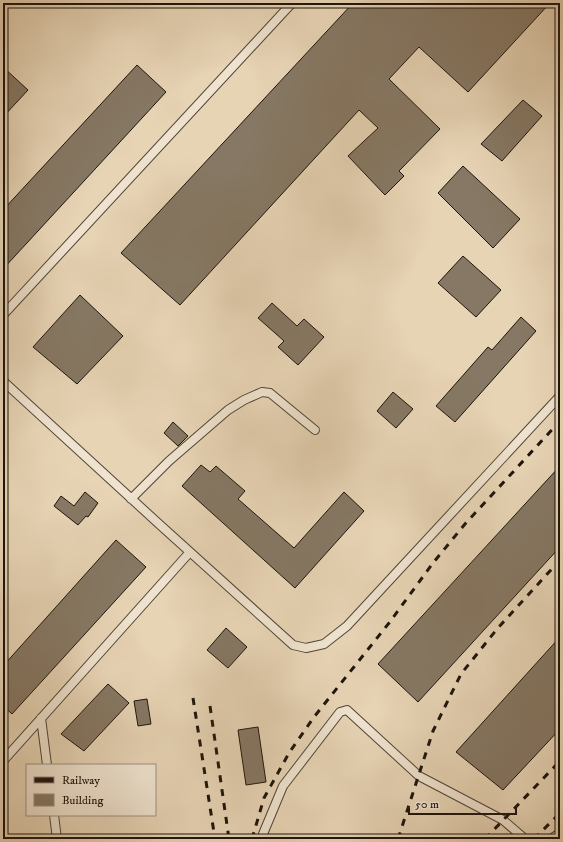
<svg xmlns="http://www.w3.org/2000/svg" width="563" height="842" viewBox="0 0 563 842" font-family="'IM FELL DW Pica',serif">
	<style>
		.building { fill: #867864; stroke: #1d140c }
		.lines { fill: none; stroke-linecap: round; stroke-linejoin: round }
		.lane-casing { stroke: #504436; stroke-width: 10 }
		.lane { stroke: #efe3cf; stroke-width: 8 }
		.rail { stroke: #1d140c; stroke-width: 3; stroke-dasharray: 7 7; stroke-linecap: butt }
	</style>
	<rect width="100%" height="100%" fill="#e7d4b5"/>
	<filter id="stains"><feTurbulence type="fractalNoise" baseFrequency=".005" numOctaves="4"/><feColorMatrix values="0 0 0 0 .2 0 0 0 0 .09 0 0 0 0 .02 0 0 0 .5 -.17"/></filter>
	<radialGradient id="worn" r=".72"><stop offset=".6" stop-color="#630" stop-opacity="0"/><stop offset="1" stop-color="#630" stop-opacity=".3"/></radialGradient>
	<!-- building -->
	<path class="building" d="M353,3h197l-82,89 -49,-45 -30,32 51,50 -41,42 5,5 -19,19 -37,-39 30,-28 -19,-18 -179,195 -59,-52z
		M137,65l29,27 -163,177v-59z
		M3,67l25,23 -25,27z
		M523,100l19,16 -40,45 -21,-17z
		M463,166l57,53 -27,29 -55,-55z
		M463,256l38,34 -25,27 -38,-34z
		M80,295l43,41 -46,48 -44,-37z
		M272,303l25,23 7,-7 20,18 -26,28 -20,-18 6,-6 -26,-23z
		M521,317l15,14 -81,91 -19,-16 52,-59 4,3z
		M393,392l20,17 -17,19 -19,-17z
		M173,422l15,14 -10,10 -14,-13z
		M201,465l9,7 6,-6 29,25 -7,8 56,49 50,-56 20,19 -69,77 -113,-102z
		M560,466v81l-142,155 -40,-38z
		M85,492l13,11 -10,14 -2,-1 -8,9 -24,-19 7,-10 13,10z
		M116,540l30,27 -134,147 -9,-8v-40z
		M226,628l21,19 -19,21 -21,-18z
		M560,637v92l-57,61 -47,-38z
		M108,684l21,19 -45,48 -23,-17z
		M147,699l4,25 -13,2 -4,-25z
		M258,727l8,55 -20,3 -8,-55z"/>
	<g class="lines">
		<!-- lane casing -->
		<g class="lane-casing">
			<path id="lane" d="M3,315l289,-312
				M3,381l156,143 134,121 13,3 18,-4 23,-18 213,-230
				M131,499l38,-38 59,-51 16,-10 18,-8 8,1 45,37
				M41,718l6,47
				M3,761l187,-209
				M54,815l3,24
				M262,839l1,-5 20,-48 57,-74 7,-2 72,66 84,44 22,19
				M551,839l9,-6"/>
		</g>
		<!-- lane -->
		<use href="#lane" class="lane"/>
		<!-- rail -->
		<path class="rail" d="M193,698l22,141
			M210,706l19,133
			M252,839l12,-41 25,-45 25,-36 75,-94 44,-60 32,-39 95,-103
			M398,839l35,-108 28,-57 36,-45 63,-69
			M485,839l75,-78
			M534,839l26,-26"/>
	</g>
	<!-- margin -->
	<rect width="563" height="842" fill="none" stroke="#e7d4b5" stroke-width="16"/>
	<rect x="4" y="4" width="555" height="834" fill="none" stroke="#1d140c" stroke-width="2"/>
	<rect x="8" y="8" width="547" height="826" fill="none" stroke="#1d140c"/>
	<!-- legend -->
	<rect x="26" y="764" width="130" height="52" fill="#efe3cf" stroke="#9b9081"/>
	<rect x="34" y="777" width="20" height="6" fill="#1d140c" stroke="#9b9081"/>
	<text x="62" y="784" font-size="12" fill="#1d140c">Railway</text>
	<rect x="34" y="794" width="20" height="12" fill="#867864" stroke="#9b9081"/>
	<text x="62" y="804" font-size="12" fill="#1d140c">Building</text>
	<!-- scale -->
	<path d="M409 808v6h107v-6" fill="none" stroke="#1d140c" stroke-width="2"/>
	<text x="415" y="808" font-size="12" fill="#1d140c" stroke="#efe3cf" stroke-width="3" paint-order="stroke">50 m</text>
	<rect width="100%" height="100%" filter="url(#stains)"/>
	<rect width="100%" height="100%" fill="url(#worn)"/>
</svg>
